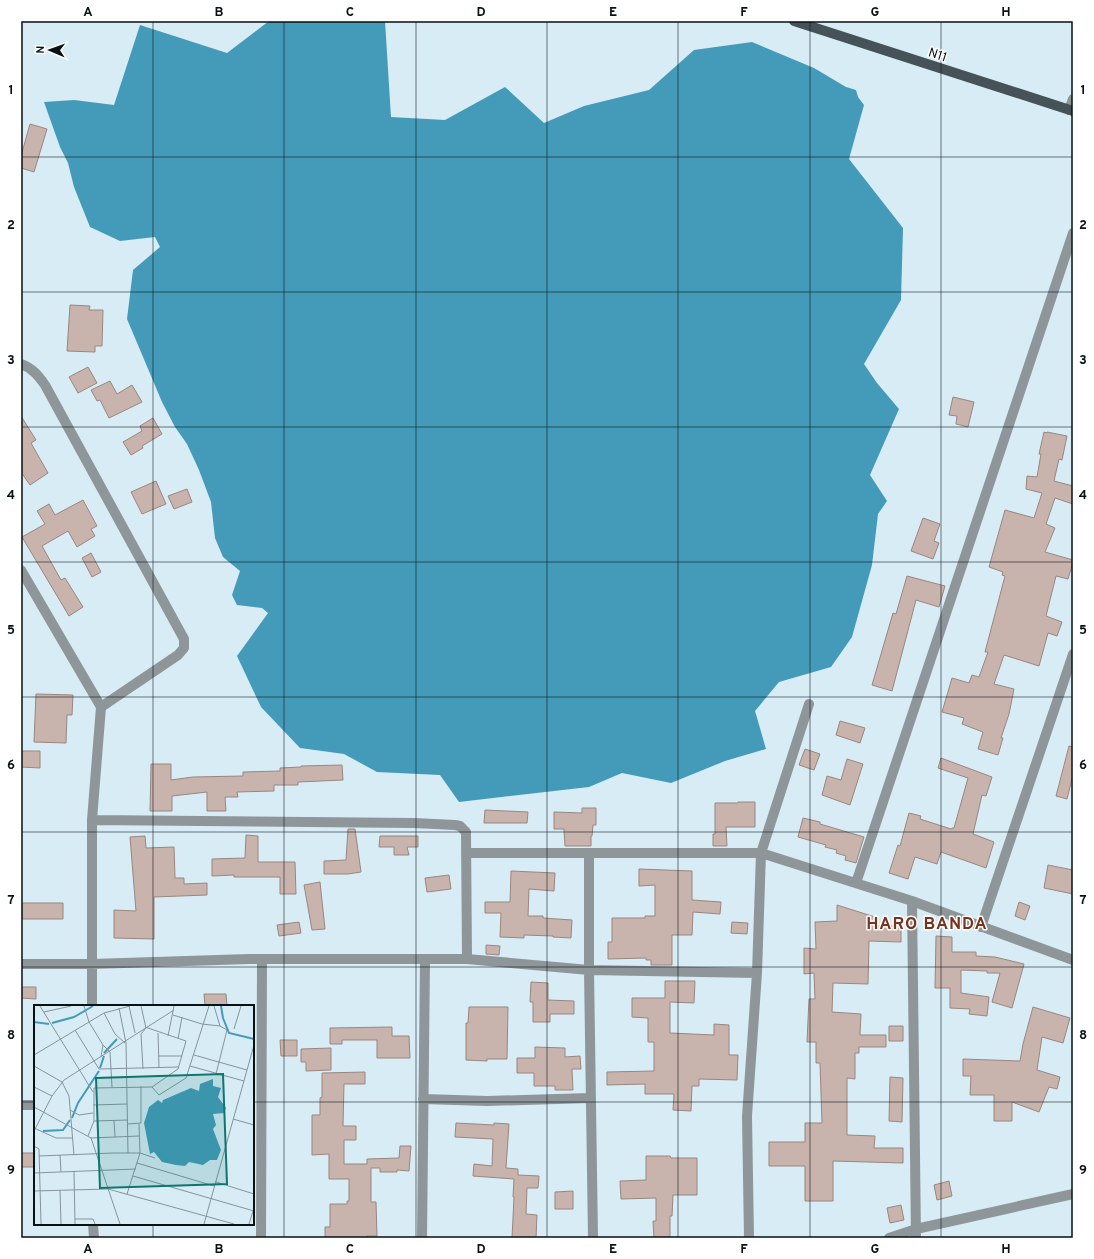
<svg xmlns="http://www.w3.org/2000/svg" width="1094" height="1259" viewBox="0 0 1094 1259" font-family="Overpass,sans-serif">
	<style>
		.water { fill: #449bb9 }
		.building { fill: #c8b4ad; stroke: #998680 }
		.lines { fill: none; stroke-linecap: round; stroke-linejoin: round }
		.minor { stroke: #8e969a; stroke-width: 10 }
		.primary { stroke: #455359; stroke-width: 10 }
		.grid { fill: none; stroke: #091113; stroke-width: 1; stroke-opacity: 0.55 }
		.labels { text-anchor: middle; stroke-width: 3; stroke-linejoin: round; paint-order: stroke }
		.street-label { font-size: 13px; fill: #091113; stroke: #fff }
		.district-label { font-size: 17px; font-weight: bold; letter-spacing: 1px; fill: #76341c; stroke: #fff }
		.inset-river { fill: none; stroke: #449bb9; stroke-width: 2 }
		.inset-road { fill: none; stroke: #85949b; stroke-width: 1 }
		.view { fill: #0f766e; fill-opacity: 0.15; stroke: #0f766e; stroke-width: 2 }
		.inset-edge { fill: none; stroke: #091113; stroke-width: 2 }
		.neatline { fill: none; stroke: #091113; stroke-width: 1.5 }
		.grid-label { font-size: 13px; text-anchor: middle; font-weight: bold; fill: #091113 }
	</style>
	<rect width="100%" height="100%" fill="#d8ecf5"/>
	<!-- water -->
	<path class="water" d="M269,21h116l6,96 54,3 60,-33 39,36 40,-17 65,-16 45,-40 58,-8 62,26 32,19 10,3 2,7 6,8 -15,54 54,69 -2,72 -37,64 13,19 22,26 -29,66 17,26 -9,13 -6,51 -20,72 -21,30 -52,15 -24,29 11,38 -41,12 -54,22 -49,-10 -33,14 -130,15 -19,-27 -63,-3 -33,-18 -44,-6 -39,-41 -24,-51 31,-43 -6,-5 -25,-3 -5,-10 8,-24 -17,-14 -8,-19 -4,-36 -12,-32 -12,-26 -12,-17 -13,-25 -35,-83 6,-49 27,-23 -5,-10 -35,4 -30,-14 -16,-40 -6,-24 -8,-16 -16,-45 30,-2 40,5 26,-80 87,28z"/>
	<!-- building -->
	<path class="building" d="M30,124l17,5 -13,43 -13,-4v-12z
		M70,305l20,1 -1,4h14l-1,36h-7v6l-28,-1z
		M88,367l9,16 -19,10 -9,-16z
		M110,381l7,13 15,-9 10,17 -33,16 -9,-18 -3,1 -6,-11z
		M953,397l21,5 -6,25 -12,-3 1,-8 -8,-1z
		M21,416l15,24 -5,3 17,30 -18,12 -9,-13z
		M153,418l9,16 -20,12 1,2 -12,7 -8,-13 19,-11 -2,-5z
		M1044,432l3,1v-1l20,4 -5,24 -3,-1 -5,22 19,5v18l-18,-6 -9,26 9,4 -10,24 28,8v2l-5,17 -12,-3 -10,40 16,6 -5,14 -9,-3 -9,33 -35,-11 -10,29 20,5 -5,25 -8,24h2l-5,17 -20,-6 5,-17 -21,-8 2,-6 -22,-6 10,-34 17,5 3,-8 7,2 9,-25h-3l20,-76 -3,-1 1,-3 -14,-5 16,-57 29,8 8,-25 -16,-4 1,-13 10,1 4,-23h-2z
		M156,481l10,23 -24,10 -11,-22z
		M187,489l5,13 -18,7 -6,-13z
		M83,500l14,26 -6,3 4,7 -18,11 -9,-16 -26,15 19,34 4,-2 18,29 -14,9 -47,-79 23,-13 -8,-13 12,-7 6,11z
		M923,518l17,6 -6,17 5,2 -6,16 -22,-8z
		M91,553l10,19 -9,5 -10,-19z
		M907,576l38,10 -6,21 -23,-7 -24,91 -20,-6 21,-72 3,1z
		M36,694l37,1 -1,20h-5l-1,28 -32,-1z
		M840,721l25,7 -5,15 -24,-8z
		M1069,746l4,1v28l-6,24 -11,-3z
		M805,749l15,5 -6,16 -15,-5z
		M21,751h19v17l-19,-1z
		M941,758l51,19 -6,19 -4,-1 -9,39 21,8 -8,26 -45,-16 -4,12 -22,-7 -7,22 -19,-6 9,-28 2,1 9,-33 12,3 -1,3 31,10 1,-1h2l14,-50 -30,-10z
		M847,759l16,5 -13,41 -28,-10 5,-19 14,4z
		M151,764h20v16l22,-3 50,-1v-4l37,-1v-3l21,-1v-1l41,-1 1,15 -45,2v3h-24v6l-37,1 1,5h-13l1,14h-19v-19l-35,4v15h-22z
		M738,802h17v25h-29l1,19h-14v-12h2v-31h23z
		M582,808h14v17h-3l-1,11h-1v10h-26l-1,-17h-10v-17l28,1z
		M485,810l43,2 -1,11h-43z
		M803,818l17,4v2l44,13 -8,26 -11,-3 1,-4 -10,-3 1,-3 -12,-3 1,-2 -28,-8z
		M348,829h7l6,43 -13,2h-24v-13l22,-1z
		M246,835l12,1v26h37l1,32h-16v-17h-46v-2l-22,1v-17l33,-1z
		M145,836l1,12 28,-1 1,31h9v6l23,-1v12l-53,2v42l-40,-1v-28l22,1 -6,-74z
		M380,836h38v11h-11l2,8h-15v-8h-15z
		M1048,865l25,5v24l-29,-6z
		M639,869l53,2v29l29,2 -1,12 -27,-2 -1,23h-20v30h-21v-5h-5v-2l-38,1v-17h4v-24h33v-2h10v-31l-16,1z
		M511,871l44,2 -1,18 -25,-2 -1,27h15v2l29,2 -1,18 -18,-1v-1l-29,-1v3l-24,-1 1,-24h-16v-11h25z
		M449,875l2,14 -24,3 -2,-14z
		M320,882l5,47 -13,1 -8,-45z
		M1019,902l11,4 -5,14 -10,-4z
		M22,903h41v16h-41z
		M837,905l41,13 -2,8h25v16l-32,-1 -1,43 -35,-1 -1,29 29,2 -1,21h26v12h-27v6h-4v26l-8,-1v57l28,1 -1,12h29v15l-70,-2v40h-28v-35h-36v-24h36v-19h17l-2,-60h-4v-21h-9l2,-43h6l-1,-26 -10,1v-26l12,1 -1,-27 22,-1z
		M299,922l2,11 -22,3 -2,-11z
		M732,922l16,1 -1,11 -16,-1z
		M936,936l16,1v15h24v4l19,1 29,7 -12,44 -20,-6 8,-29h-13v-2l-26,-1v23l28,4 -2,19 -18,-2 1,-5 -20,-1v-20h-15z
		M486,945l14,1 -1,9 -13,-1z
		M665,981h30l-1,22 -24,-1v31l44,2v-11l15,1v30h9l-1,25 -38,-1v7h-7l-1,25 -18,-1 1,-16h-29v-10l-38,1v-13l47,-1v-29h-6v-24l-16,-1v-19h33z
		M531,982l17,1v17l26,1v13h-24v8h-17v-20h-3z
		M21,987h15v12l-15,-1z
		M204,994h22l1,12h-22z
		M469,1007h39l-1,52h-20v2l-21,-1v-37h2z
		M1033,1007l37,11 -7,25 -21,-6 -5,33 23,7 -3,12 -8,-2 -10,25 -27,-10v19h-18v-26h-24l1,-19h-8v-17l57,2 3,-17z
		M889,1026h14v15h-14z
		M392,1027v9h17l1,22h-33v-18h-35v4h-12v-16z
		M280,1040h17v16h-16z
		M535,1047l30,1v9l15,-1 1,13h-9l1,21h-18v-4h-21v-13h-17v-15h18z
		M331,1048v22l-25,1v-9h-5v-13z
		M365,1072v12h-21l-1,42h13v14h-12v24h23v-5l32,-1 1,-12h11l-2,25 -12,-1v2h-17v-4h-9v34h5l1,34h-10v2h-42v-11h5v-23h17v-3h2v-22h-20v-25l-17,1v-40h8v-17l2,-1v-24z
		M890,1077l13,1 -1,44 -13,-1z
		M456,1123l38,2v-2l15,1 -3,44 12,1v6l21,1 -1,12h-11l-1,26 11,1 -1,23h-24l2,-41h-1l1,-18 -41,-3 1,-12 18,2 1,-27 -38,-2z
		M21,1153h14v14h-14z
		M646,1156h24l1,2h26v37h-24l-1,21h-2v22h-16l-1,-17h3v-23l-35,1 -1,-18 26,-1z
		M949,1181l3,15 -15,4 -3,-15z
		M573,1191v18h-18v-17z
		M901,1205l3,15 -14,3 -3,-15z"/>
	<g class="lines">
		<!-- minor -->
		<path class="minor" d="M1069,110l4,-11
			M21,364c11,4 17,11 24,21l139,254v9l-6,7 -77,52
			M21,570l80,137 -9,113v186
			M92,820l322,3 41,2 5,1 6,6 1,127
			M466,853h295l151,48 161,59
			M589,854v116l4,268
			M856,883l217,-650
			M912,901l4,337
			M981,927l92,-273
			M21,964h71l157,-5h218l122,11 168,3
			M423,1099l64,2 103,-3
			M21,1105h14
			M93,1224l1,14
			M261,1238l1,-279
			M422,1238l3,-279
			M749,1238l-2,-122 10,-143 4,-120 48,-149
			M889,1238l27,-9 157,-35"/>
		<!-- primary -->
		<path class="primary" d="M794,21l279,90"/>
	</g>
	<!-- grid -->
	<path class="grid" d="M153,21v985M284,21v1217M416,21v1217M547,21v1217M678,21v1217M810,21v1217M941,21v1217M21,157h1052M21,292h1052M21,427h1052M21,562h1052M21,697h1052M21,832h1052M21,967h1052M21,1102h14M253,1102h820M153,1224v14"/>
	<g class="labels">
		<!-- street labels -->
		<g class="street-label">
			<text transform="translate(938 54) rotate(18)" y="5">N11</text>
		</g>
		<!-- district labels -->
		<g class="district-label">
			<text x="927" y="929">HARO BANDA</text>
		</g>
	</g>
	<!-- overview -->
	<g transform="translate(34 1005)">
		<rect width="220" height="220" fill="#d8ecf5"/>
		<path d="M179,74v7l8,2 -3,9 8,11 -2,5 -11,1 3,11 -3,4 8,21 -4,10h-7l-7,5 -14,-3 -4,4 -9,-1 -14,-3 -8,-10 -4,2 -6,-31 5,-16 9,-7 4,3 1,-3 28,-12 8,3 1,-7z" fill="#449bb9"/>
		<path class="inset-river" d="M187,1l2,12 6,15 25,6M0,17l15,2M18,18l22,-6 19,-11M70,48l13,-14M66,63l4,-12M38,113l6,-15 21,-32M9,126l20,-1 7,-10"/>
		<path class="inset-road" d="M6,1l53,86M50,1l5,16 14,23 -2,12M95,1l6,27M107,1l5,22 -5,6 2,35M180,1l6,20M85,3l7,35 2,110M10,7l27,-6M70,8l11,21 10,9M139,10l29,9 18,2 7,4 -11,44M200,24l7,-23M41,25l24,39 79,-2M124,28l1,35M134,31l6,-30M144,34l4,-22M69,40l7,7 2,35M0,50l70,-42 26,-7M160,50l53,15M125,51h23M0,61l28,16 7,14 5,59M156,61l54,15M0,82l18,9M118,82l7,8 27,-17 23,-72M59,100l34,-1M0,102l57,31 29,86M36,105l9,5 14,-2M199,114l21,6M80,115l1,17M60,116l34,-1M94,119l13,-1v-37M0,123l22,10h17M0,126l18,-35 12,-16 110,-70M54,131l6,-15v-33l58,-1 26,-18 8,-28 -41,-14M57,133l48,-2M0,141l5,3 2,75M26,150l1,17M5,151l74,-3h27l15,5M103,158l77,23M40,166l1,53M0,168l102,-4M99,171l121,35M182,177l38,12M26,185l1,34M0,186l74,-2 126,35M93,189l13,-41 -1,-29M41,214h18l2,5M170,219l50,-179M215,219l5,-16"/>
		<path class="view" d="M189,69l4,110 -127,4 -4,-110z"/>
		<rect width="220" height="220" class="inset-edge"/>
	</g>
	<!-- border -->
	<rect width="1094" height="1259" fill="none" stroke="#ffffff" stroke-width="44"/>
	<!-- north arrow -->
	<g transform="translate(50 50) rotate(272)" stroke="#ffffff" stroke-width="3" paint-order="stroke">
	<path d="M0-3L7 15L0 10L-7 15Z" fill="#091113"/>
	<text y="-6" font-size="11" font-weight="bold" text-anchor="middle" fill="#091113">N</text>
	</g>
	<rect x="22" y="22" width="1050" height="1215" class="neatline"/>
	<g class="grid-label">
		<text x="88" y="16">A</text>
		<text x="219" y="16">B</text>
		<text x="350" y="16">C</text>
		<text x="481" y="16">D</text>
		<text x="613" y="16">E</text>
		<text x="744" y="16">F</text>
		<text x="875" y="16">G</text>
		<text x="1006" y="16">H</text>
		<text x="11" y="94">1</text>
		<text x="1083" y="94">1</text>
		<text x="11" y="229">2</text>
		<text x="1083" y="229">2</text>
		<text x="11" y="364">3</text>
		<text x="1083" y="364">3</text>
		<text x="11" y="499">4</text>
		<text x="1083" y="499">4</text>
		<text x="11" y="634">5</text>
		<text x="1083" y="634">5</text>
		<text x="11" y="769">6</text>
		<text x="1083" y="769">6</text>
		<text x="11" y="904">7</text>
		<text x="1083" y="904">7</text>
		<text x="11" y="1039">8</text>
		<text x="1083" y="1039">8</text>
		<text x="11" y="1174">9</text>
		<text x="1083" y="1174">9</text>
		<text x="88" y="1253">A</text>
		<text x="219" y="1253">B</text>
		<text x="350" y="1253">C</text>
		<text x="481" y="1253">D</text>
		<text x="613" y="1253">E</text>
		<text x="744" y="1253">F</text>
		<text x="875" y="1253">G</text>
		<text x="1006" y="1253">H</text>
	</g>
</svg>
